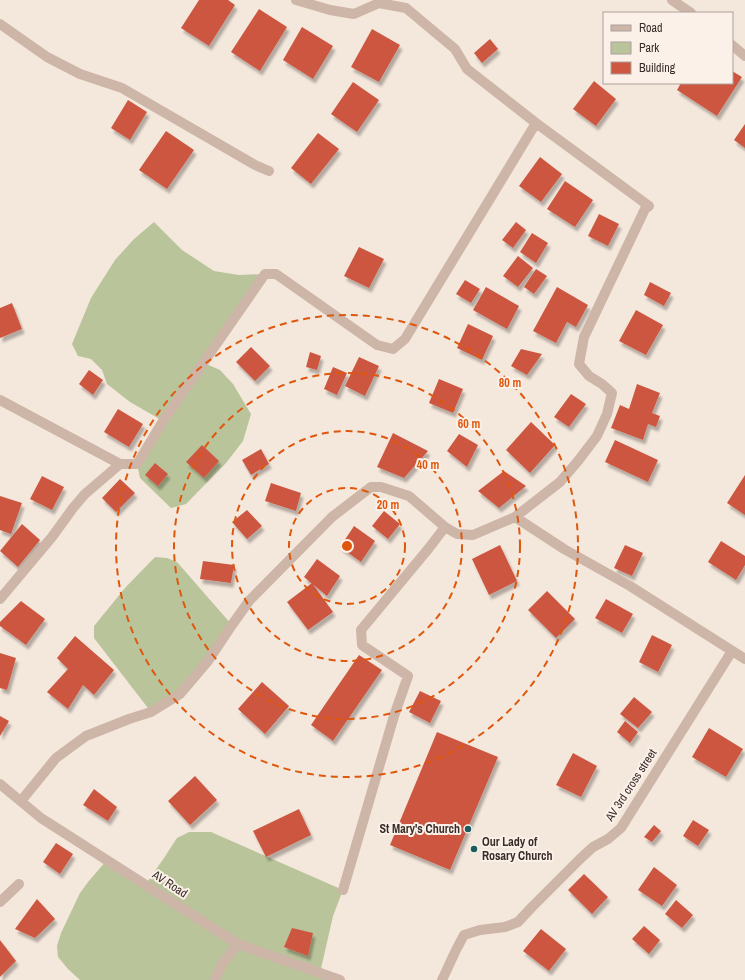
<svg xmlns="http://www.w3.org/2000/svg" width="745" height="980" viewBox="0 0 745 980" font-family="'Archivo Narrow',sans-serif">
	<style>
		.green { fill: #bac49b }
		.building { fill: #cd5741; filter: url(#shadow) }
		.lines { fill: none; stroke-linecap: round; stroke-linejoin: round }
		.minor { stroke: #cdb5a7; stroke-width: 10 }
		.ring { fill: none; stroke: #df570d; stroke-width: 2; stroke-dasharray: 7 5 }
		.poi-dot { fill: #1b5d5c; stroke: #fbf1e9; stroke-width: 1.5 }
		.labels { text-anchor: middle; stroke-width: 4; stroke-linejoin: round; paint-order: stroke }
		.street-label { font-size: 12px; fill: #392c28; stroke: #fbf1e9 }
		.poi-label { font-size: 12px; font-weight: bold; fill: #392c28; stroke: #fbf1e9; text-anchor: end }
		.centre { fill: #df570d; stroke: #fbf1e9; stroke-width: 2 }
		.ring-label { font-size: 12px; text-anchor: middle; font-weight: bold; fill: #df570d; stroke: #fbf1e9; stroke-width: 4; stroke-linejoin: round; paint-order: stroke }
	</style>
	<defs>
		<filter id="shadow"><feDropShadow dx="2.5" dy="4.5" stdDeviation="1" flood-color="#0004"/></filter>
	</defs>
	<rect width="100%" height="100%" fill="#f4e7dc"/>
	<!-- green -->
	<path class="green" d="M154,222l28,28 32,21 25,4 26,-1 -61,89 16,7 13,14 18,30 -8,27 -17,22 -40,41 -15,4 -31,-30 -3,-14 26,-43 -33,-19 -23,-18 -5,-14 -11,-11 -13,-3 -6,-12 19,-46 24,-38 19,-21z
		M155,557l12,1 10,4 55,63 -37,51 -44,36 -57,-74v-12l31,-38z
		M189,832h22l132,58 -10,26 -13,57 20,7h-260l-12,-11 -10,-12 -1,-11 4,-13 19,-40 8,-11 19,-22 39,24 18,-26 13,-20z"/>
	<!-- building -->
	<path class="building" d="M199,0h29l7,5 -26,41 -28,-18z
		M259,9l28,18 -27,44 -29,-19z
		M302,27l31,19 -20,33 -30,-19z
		M372,29l28,16 -21,37 -28,-15z
		M490,39l8,10 -16,14 -8,-10z
		M732,71l10,6 -25,39 -40,-26 4,-7h51z
		M594,81l22,18 -20,27 -23,-17z
		M353,82l26,18 -22,32 -26,-18z
		M128,100l19,12 -17,28 -19,-12z
		M745,124v24l-11,-8z
		M166,131l28,19 -27,39 -28,-19z
		M318,133l21,16 -28,35 -20,-16z
		M540,157l22,17 -21,28 -22,-16z
		M565,181l28,19 -18,27 -28,-18z
		M599,214l20,10 -11,22 -20,-10z
		M516,222l10,8 -13,18 -11,-8z
		M532,233l16,10 -12,20 -16,-11z
		M359,247l25,12 -15,29 -25,-12z
		M518,256l15,12 -15,19 -15,-11z
		M536,269l11,7 -13,18 -10,-7z
		M465,280l15,9 -9,14 -15,-9z
		M650,282l21,11 -7,13 -20,-11z
		M486,287l33,19 -12,23 -34,-19z
		M557,287l31,18 -12,22 -9,-5 -11,21 -23,-12z
		M12,303l10,26 -22,9v-30z
		M636,310l27,15 -17,30 -27,-14z
		M468,324l25,12 -11,24 -25,-12z
		M251,347l19,19 -15,15 -19,-19z
		M521,349l21,5 -15,21 -16,-9z
		M310,352l11,4 -4,14 -11,-3z
		M359,357l20,9 -14,30 -20,-10z
		M333,367l14,6 -10,22 -13,-6z
		M89,370l14,10 -10,15 -14,-11z
		M439,379l24,10 -10,24 -24,-10z
		M637,384l23,9 -8,20 8,3 -4,11 -8,-3 -5,16 -32,-12 9,-23 9,4z
		M571,394l15,10 -17,23 -15,-10z
		M118,409l25,15 -14,23 -25,-15z
		M531,422l24,23 -25,28 -24,-23z
		M393,433l35,18 -24,27 -27,-11z
		M459,434l19,11 -11,22 -20,-16z
		M615,440l43,20 -10,22 -43,-20z
		M202,445l17,16 -15,17 -18,-16z
		M261,449l8,15 -18,11 -9,-15z
		M155,463l13,11 -10,12 -13,-11z
		M504,471l22,15 -27,22 -21,-17z
		M745,475v40l-18,-12z
		M42,476l22,11 -12,23 -22,-11z
		M120,479l15,14 -19,19 -14,-14z
		M271,483l30,10 -5,18 -31,-10z
		M0,496l22,7 -11,31 -11,-4z
		M247,510l15,16 -15,13 -15,-17z
		M384,511l16,13 -12,15 -16,-13z
		M22,524l18,16 -22,27 -18,-16z
		M354,526l21,15 -14,21 -21,-15z
		M721,541l24,15v9l-9,15 -28,-18z
		M500,545l17,36 -28,14 -17,-36z
		M625,545l18,8 -11,23 -18,-8z
		M317,559l23,17 -13,20 -23,-19z
		M203,561l31,4 -3,18 -31,-4z
		M312,583l21,29 -25,18 -21,-28z
		M547,591l28,28 -19,19 -28,-28z
		M606,599l27,15 -11,19 -27,-15z
		M21,601l24,18 -19,26 -26,-19v-4z
		M652,635l20,10 -14,27 -19,-10z
		M75,636l39,34 -20,25 -11,-10 -15,24 -21,-17 21,-23 -11,-11z
		M0,653l16,5 -9,32 -7,-2z
		M359,655l23,15 -49,71 -22,-16z
		M262,682l27,24 -24,28 -27,-25z
		M420,691l21,10 -11,22 -21,-11z
		M634,697l18,15 -14,16 -18,-14z
		M0,716l9,5 -9,15z
		M625,721l13,11 -8,11 -13,-11z
		M709,728l34,21 -17,28 -34,-20z
		M437,732l61,25 -48,113 -60,-25z
		M573,753l24,13 -16,31 -25,-12z
		M195,776l22,24 -27,25 -22,-24z
		M94,789l23,18 -9,14 -25,-16z
		M299,809l12,26 -45,22 -13,-26z
		M693,820l16,10 -11,16 -15,-10z
		M654,825l7,6 -9,11 -8,-5z
		M56,843l17,11 -13,20 -17,-12z
		M654,867l23,18 -15,21 -24,-16z
		M584,874l24,23 -16,17 -24,-24z
		M37,899l18,20 -20,19 -20,-9z
		M676,900l17,15 -11,13 -17,-14z
		M644,926l16,14 -11,14 -17,-15z
		M292,928l21,5 -5,23 -24,-9z
		M541,929l25,20 -17,22 -26,-20z
		M0,940l16,21 -16,16z"/>
	<g class="lines">
		<!-- minor -->
		<path class="minor" d="M672,0l19,13
			M0,24l47,33 33,17 42,14 133,77 14,6
			M732,45l13,11
			M0,400l120,64
			M515,517l49,32 66,37 115,73
			M0,599l52,-62 21,-29 12,-14 35,-30h17l26,-43 102,-147h11l101,71 16,4 12,-10 131,-216
			M0,784l41,34 197,126 102,36
			M21,801l35,-43 30,-22 43,-17 22,-7 29,-18 28,-33 24,-36 17,-24 83,-84 39,-30h10l28,9 36,31 12,7 16,1 42,-18 45,-35 18,-21 19,-25 10,-22 5,-21 -10,-9 -13,-8 -10,-12 5,-27 61,-128 4,-3 -113,-83 -69,-54 -12,-20 -49,-41 -27,-5 -25,11 -24,-4 -34,-10
			M343,890l51,-174 14,-40 -46,-31 -1,-15 68,-82 16,-21
			M0,902l19,-18
			M215,980l7,-16 16,-20
			M442,980l14,-30 8,-15 16,-5 25,-3 13,-5 13,-14 50,-50 12,-11 15,-8 13,-11 111,-177"/>
	</g>
	<!-- distance rings -->
	<g class="ring">
		<circle cx="347" cy="546" r="58"/>
		<circle cx="347" cy="546" r="115"/>
		<circle cx="347" cy="546" r="173"/>
		<circle cx="347" cy="546" r="231"/>
	</g>
	<!-- markers -->
	<g class="poi-dot">
		<circle cx="468" cy="829" r="4"/>
		<circle cx="474" cy="849" r="4"/>
	</g>
	<g class="labels">
		<!-- street labels -->
		<g class="street-label">
			<text transform="translate(631 785) rotate(-57)" y="4">AV 3rd cross street</text>
			<text transform="translate(170 884) rotate(33)" y="4">AV Road</text>
		</g>
		<!-- poi labels -->
		<g class="poi-label">
			<text x="460" y="833">St Mary's Church</text>
			<text x="482" y="846" text-anchor="start">Our Lady of<tspan x="482" dy="14">Rosary Church</tspan></text>
		</g>
	</g>
	<circle cx="347" cy="546" r="6" class="centre"/>
	<g class="ring-label">
		<text x="510" y="387">80 m</text>
		<text x="469" y="428">60 m</text>
		<text x="428" y="469">40 m</text>
		<text x="388" y="509">20 m</text>
	</g>
	<!-- legend -->
	<rect x="603" y="12" width="130" height="72" fill="#fbf1e9" stroke="#ada29c"/>
	<rect x="611" y="25" width="20" height="6" fill="#cdb5a7" stroke="#ada29c"/>
	<text x="639" y="32" font-size="12" fill="#392c28">Road</text>
	<rect x="611" y="42" width="20" height="12" fill="#bac49b" stroke="#ada29c"/>
	<text x="639" y="52" font-size="12" fill="#392c28">Park</text>
	<rect x="611" y="62" width="20" height="12" fill="#cd5741" stroke="#ada29c"/>
	<text x="639" y="72" font-size="12" fill="#392c28">Building</text>
</svg>
